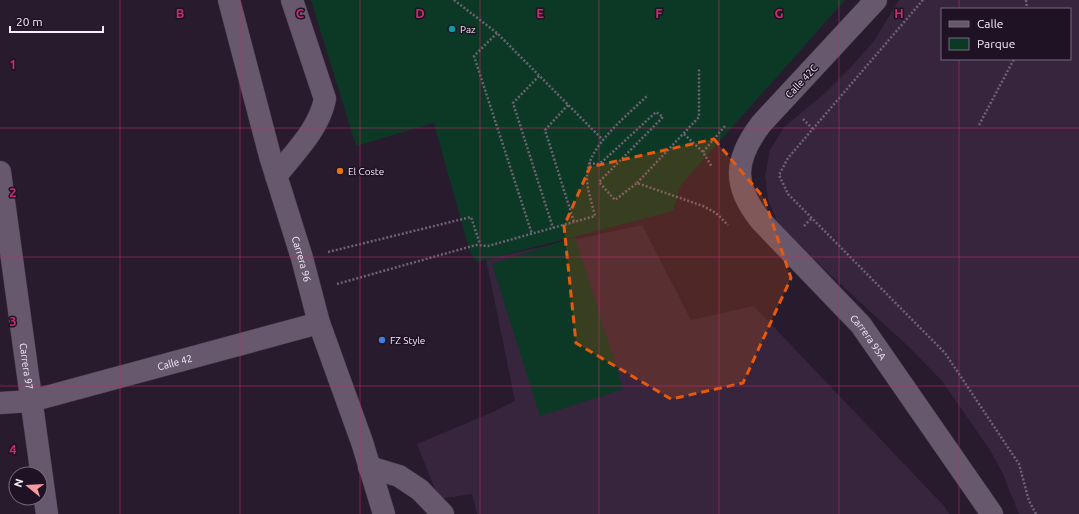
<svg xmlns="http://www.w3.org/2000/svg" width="1079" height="514" viewBox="0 0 1079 514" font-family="Ubuntu,sans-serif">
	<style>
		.built { fill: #36253d; fill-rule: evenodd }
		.green { fill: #0c3926 }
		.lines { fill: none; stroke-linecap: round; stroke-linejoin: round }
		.minor-casing { stroke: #433948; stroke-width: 23 }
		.path { stroke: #6e6273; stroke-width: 2.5; stroke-dasharray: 2 2; stroke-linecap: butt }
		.minor { stroke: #67586e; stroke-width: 22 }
		.marked { fill: #e8590c; fill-opacity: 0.2; stroke: #e8590c; stroke-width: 3; stroke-dasharray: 8 5; stroke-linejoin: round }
		.grid { fill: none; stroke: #c72d6b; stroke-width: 1; stroke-opacity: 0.55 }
		.culture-dot { fill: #0f9aa8; stroke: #1f1224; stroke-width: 1.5 }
		.food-dot { fill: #e8710a; stroke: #1f1224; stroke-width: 1.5 }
		.shop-dot { fill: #3f7fe0; stroke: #1f1224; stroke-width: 1.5 }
		.labels { text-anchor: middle; stroke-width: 3; stroke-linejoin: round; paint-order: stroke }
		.poi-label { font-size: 10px; fill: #f6eefb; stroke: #1f1224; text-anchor: start }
		.street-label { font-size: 10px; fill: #f6eefb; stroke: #1f1224 }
		.grid-label { font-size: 13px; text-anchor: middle; font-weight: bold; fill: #c72d6b; stroke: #1f1224; stroke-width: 3; stroke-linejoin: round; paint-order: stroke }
	</style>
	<rect width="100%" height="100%" fill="#281b2e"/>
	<!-- built -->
	<path class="built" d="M899,0h180v514h-60l-16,-40 -13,-24 -48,-69 -31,-32 -125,-115 -9,-13 -9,-21 -3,-25 5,-25 14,-23 40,-33 27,-27 23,-26zM942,9h128v50h-128z
		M642,225l49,95 63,-14 191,201 4,7h-472l-5,-20 -33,5 -22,-55 76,-32 22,-11 -29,-142z"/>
	<!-- green -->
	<path class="green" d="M311,0h534l-164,185 -8,26 -196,51 -7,-10 -36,-129 -78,23z
		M575,237l48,152 -83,27 -48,-152z"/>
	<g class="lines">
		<!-- minor casing -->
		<g class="minor-casing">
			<g id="minor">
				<path id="s1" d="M229,0l41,156 32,102 17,65 43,119 22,72"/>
				<path id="s2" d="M876,0l-115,124c-27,36 -29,61 0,97l100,104 131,189"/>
				<path id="s3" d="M0,172l47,342"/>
				<path d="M276,176c19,-24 43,-47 49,-77l-33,-99"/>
				<path id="s4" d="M0,403l31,-2 288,-78"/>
				<path d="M369,467l30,9 21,14 23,24"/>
			</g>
		</g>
		<!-- path -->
		<path class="path" d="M454,0l43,33 106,107
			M923,0l-135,158 -9,17 9,19 157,159 74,111 10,37 7,13
			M1026,0l1,9
			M497,33l-23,23 58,178
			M539,76l-26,27 40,125
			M568,105l-23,25 29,92
			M803,119l10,10
			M979,125l35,-66
			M684,134l19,18 9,15
			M703,152l22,-26
			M589,163l9,1 5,-3 53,-49 7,5 -64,65 16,18 22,-17 66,23 13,7 12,12
			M637,183l62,-66v-48
			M804,226l8,-8
			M328,252l143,-35 9,27
			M337,284l139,-39 12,1 107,-30c-3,-13 -8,-26 -8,-39 -1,-30 42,-63 61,-82"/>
		<!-- minor -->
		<use href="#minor" class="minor"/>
	</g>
	<!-- marked area -->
	<path class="marked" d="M714,139l50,59 27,80 -48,105 -72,16 -95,-56 -12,-117 26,-59z"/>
	<!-- grid -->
	<path class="grid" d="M120,0v514M240,0v514M360,0v514M480,0v514M599,0v514M719,0v514M839,0v514M959,0v9M959,59v455M0,128h1079M0,257h1079M0,386h1079"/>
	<!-- markers -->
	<circle class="culture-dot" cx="452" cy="29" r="4"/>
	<circle class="food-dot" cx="340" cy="171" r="4"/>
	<circle class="shop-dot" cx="382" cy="340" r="4"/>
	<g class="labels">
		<!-- poi labels -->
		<g class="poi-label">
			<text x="460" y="33">Paz</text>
			<text x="348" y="175">El Coste</text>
			<text x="390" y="344">FZ Style</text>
		</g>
		<!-- street labels -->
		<g class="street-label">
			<text transform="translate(801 81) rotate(-47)" y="4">Calle 42C</text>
			<text dy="4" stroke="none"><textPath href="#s1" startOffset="269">Carrera 96</textPath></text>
			<text dy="4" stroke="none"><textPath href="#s2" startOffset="435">Carrera 95A</textPath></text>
			<text dy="4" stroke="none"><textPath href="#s4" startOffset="180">Calle 42</textPath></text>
			<text dy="4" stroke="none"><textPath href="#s3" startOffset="196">Carrera 97</textPath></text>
		</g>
	</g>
	<g class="grid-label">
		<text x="180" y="18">B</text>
		<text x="300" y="18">C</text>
		<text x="420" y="18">D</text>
		<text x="540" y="18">E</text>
		<text x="659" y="18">F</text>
		<text x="779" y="18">G</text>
		<text x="899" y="18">H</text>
		<text x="13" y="69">1</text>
		<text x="13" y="197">2</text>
		<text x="13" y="326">3</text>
		<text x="13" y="454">4</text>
	</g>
	<!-- legend -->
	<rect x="941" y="8" width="130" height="52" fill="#1f1224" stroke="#756a7a"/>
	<rect x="949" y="21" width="20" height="6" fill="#67586e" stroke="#756a7a"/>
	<text x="977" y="28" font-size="12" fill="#f6eefb">Calle</text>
	<rect x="949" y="38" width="20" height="12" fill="#0c3926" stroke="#756a7a"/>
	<text x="977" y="48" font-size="12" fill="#f6eefb">Parque</text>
	<!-- north arrow -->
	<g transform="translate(28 486) rotate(288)"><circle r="19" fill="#1f1224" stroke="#756a7a"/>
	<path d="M0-3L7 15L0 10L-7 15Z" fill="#f59b9d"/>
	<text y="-6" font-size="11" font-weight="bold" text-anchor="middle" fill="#f6eefb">N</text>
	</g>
	<!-- scale -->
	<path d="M10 26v6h93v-6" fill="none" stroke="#f6eefb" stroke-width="2"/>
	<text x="16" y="26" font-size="12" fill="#f6eefb" stroke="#1f1224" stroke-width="3" paint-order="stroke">20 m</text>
</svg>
